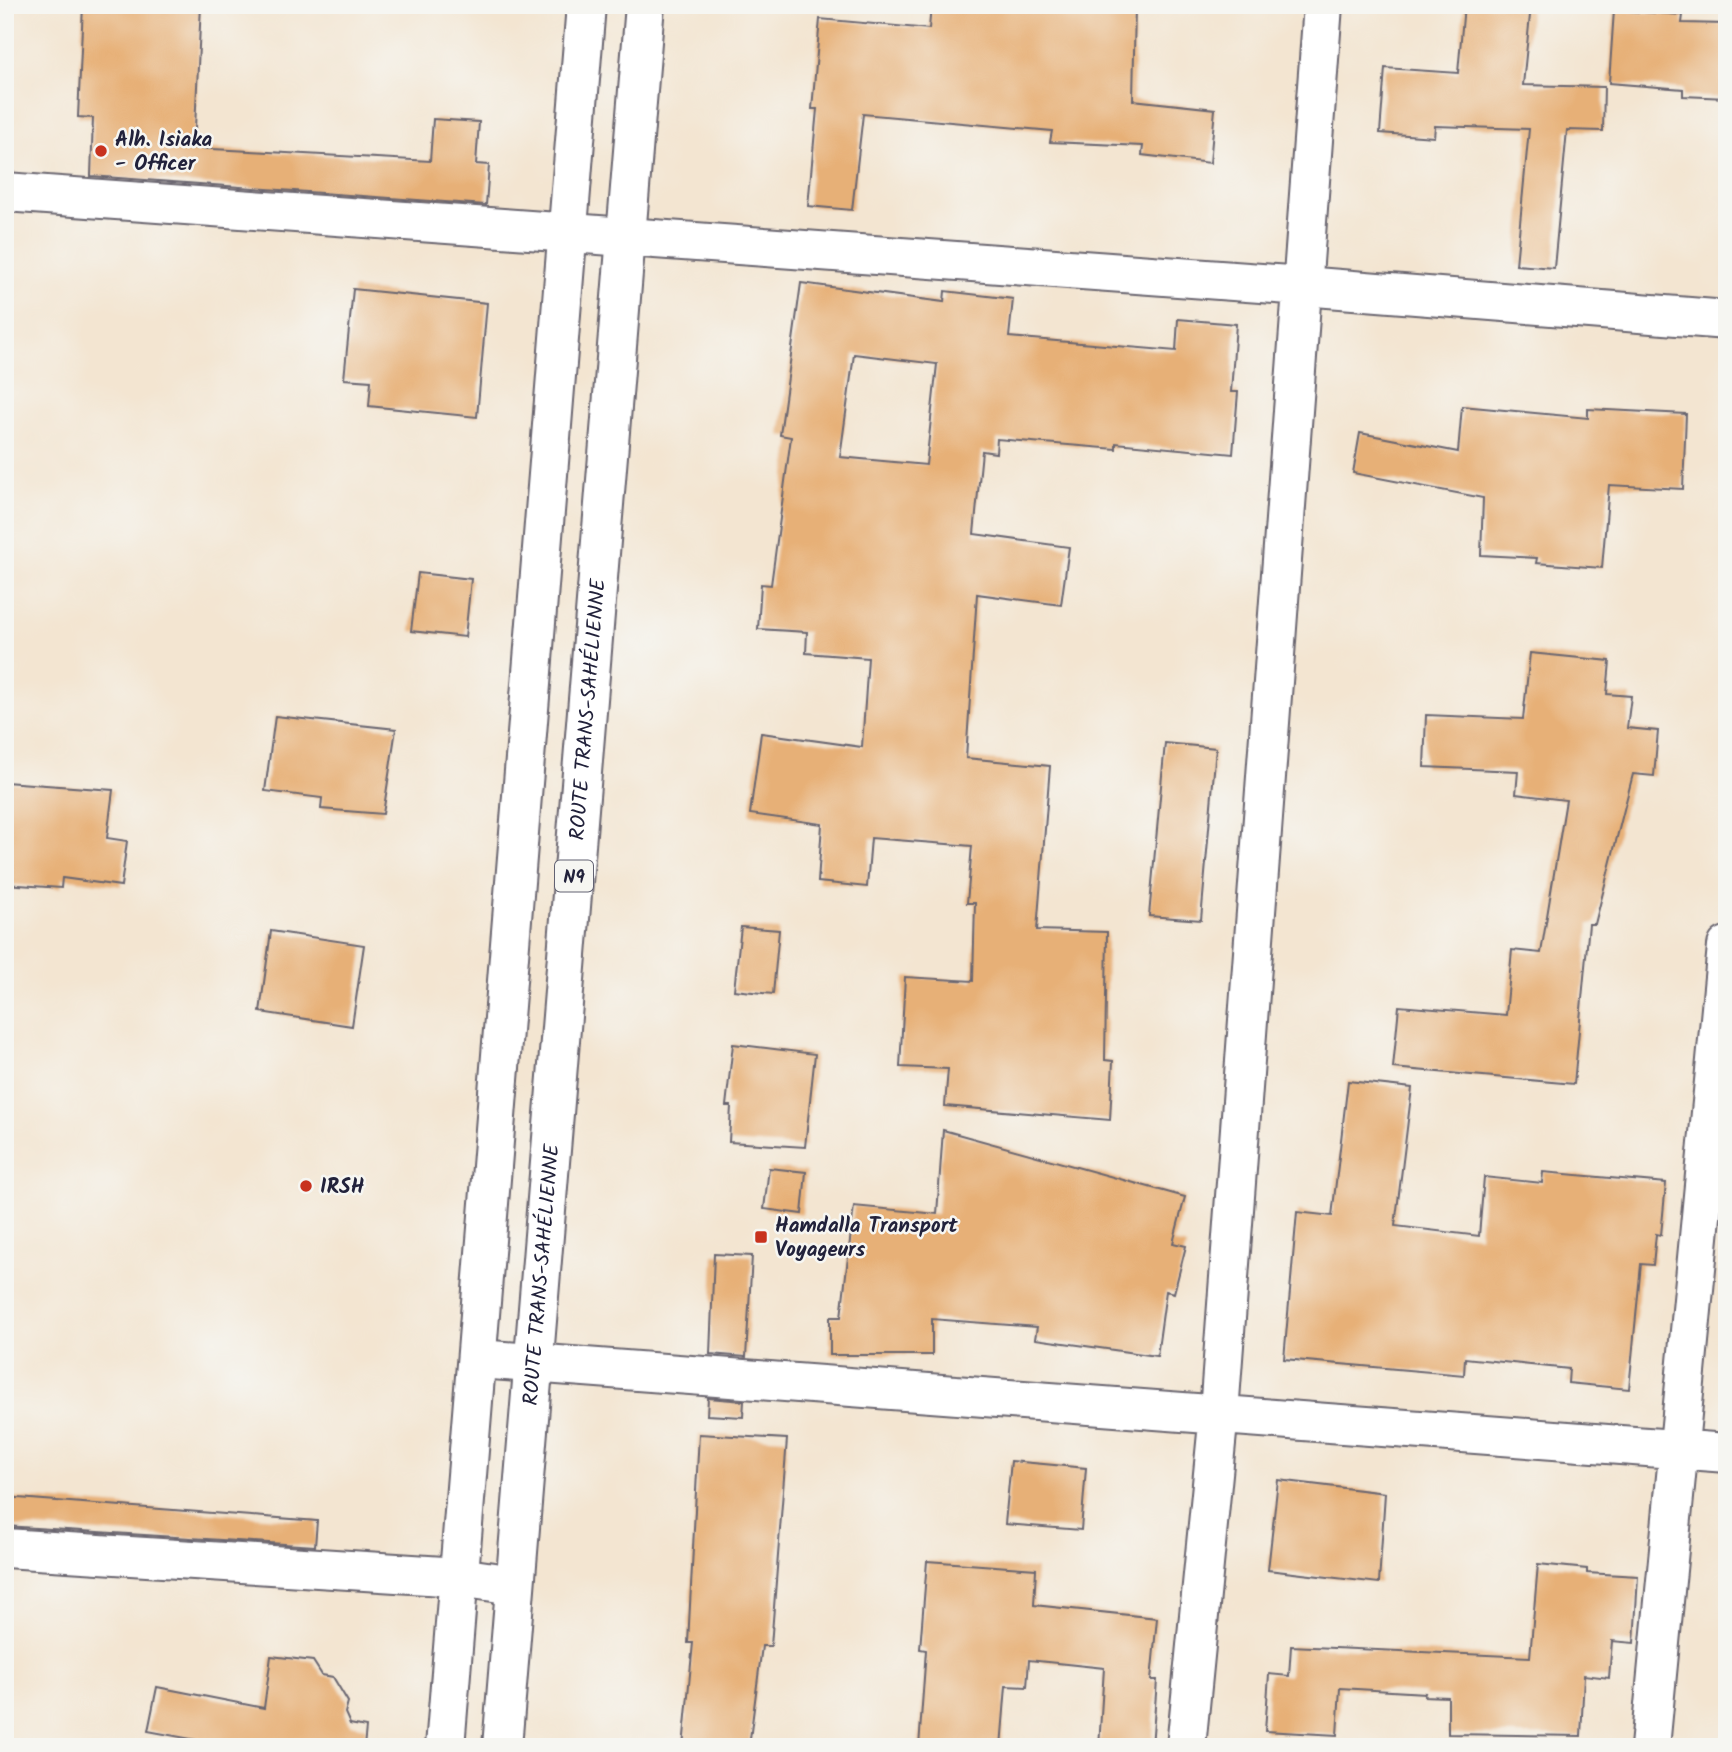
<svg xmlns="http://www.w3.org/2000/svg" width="1732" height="1752" viewBox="0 0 1732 1752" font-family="Kalam,sans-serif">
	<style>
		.building { fill: #e7b077; fill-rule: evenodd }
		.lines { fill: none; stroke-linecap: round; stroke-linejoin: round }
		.minor-casing { stroke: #6b6670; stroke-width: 42 }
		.highway-casing { stroke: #6b6670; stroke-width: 42 }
		.minor { stroke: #fff; stroke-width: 38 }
		.highway { stroke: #fff; stroke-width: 38 }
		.poi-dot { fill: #c8321e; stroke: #f6f6f2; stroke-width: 2.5 }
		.labels { text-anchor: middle; stroke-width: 5; stroke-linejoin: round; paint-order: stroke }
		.shield { fill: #f6f6f2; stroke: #626272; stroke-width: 2 }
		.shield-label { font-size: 19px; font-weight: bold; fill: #22223b }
		.poi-label { font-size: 21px; font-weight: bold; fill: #22223b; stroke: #f6f6f2; text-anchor: start }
		.street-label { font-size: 21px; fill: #22223b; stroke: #f6f6f2 }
	</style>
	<rect width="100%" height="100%" fill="#f6f6f2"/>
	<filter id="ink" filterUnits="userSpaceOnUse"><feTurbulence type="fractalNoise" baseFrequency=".0143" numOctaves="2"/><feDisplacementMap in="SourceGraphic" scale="14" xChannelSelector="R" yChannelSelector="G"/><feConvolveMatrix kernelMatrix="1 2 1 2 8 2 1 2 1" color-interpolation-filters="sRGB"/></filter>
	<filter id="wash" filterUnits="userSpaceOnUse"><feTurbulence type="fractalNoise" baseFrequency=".00686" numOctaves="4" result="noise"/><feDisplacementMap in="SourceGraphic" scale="28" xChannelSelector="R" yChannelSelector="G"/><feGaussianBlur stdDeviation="1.57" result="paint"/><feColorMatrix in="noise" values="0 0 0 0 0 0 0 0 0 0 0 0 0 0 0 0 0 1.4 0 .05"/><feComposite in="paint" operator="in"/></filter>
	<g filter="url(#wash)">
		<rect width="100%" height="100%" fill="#f3e5d1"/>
		<g id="blocks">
			<!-- building -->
			<path class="building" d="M83,5h118l-7,143 236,13 3,-42 46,3 -3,42 13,1 -3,40 -395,-29 2,-58 -15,-1z
				M931,5h87l46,4v-4l71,1 -2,94 82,9 -5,54 -68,-8 1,-9 -93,-4 2,-11 -189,-17 -11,96 -44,-4 9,-97h-5l8,-90 109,10z
				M1464,5h67l-8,80 81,2 -1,44 -36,-1 -13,138 -38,-3 13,-136 -94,-3 -1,11 -54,-4 5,-65 73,5z
				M1614,10l69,5 -1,8 45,1v74l-44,-2v-7l-74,-6z
				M801,283l143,19 1,-11 68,8 -4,38 167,14 2,-32 58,5 -5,68h7l-5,62 -117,-11v6l-119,-10 -1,14 -14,-2 -8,83 95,13 -8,58 -84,-11 -11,164 84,8 -13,164 70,2 -2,128 8,1 -3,59 -165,-14 3,-37 -48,-2 5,-90 68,4 2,-78h-8l5,-57 -101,-8 -4,49 -49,-5 4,-58 -72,-10 11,-81 101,14 6,-89 -62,-5 1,-21 -49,-3 3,-45 10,1 20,-148 -11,-2zM854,354l83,10 -11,101 -86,-8z
				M353,289l134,14 -10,114 -108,-11 2,-25 -27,-2z
				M1462,406l126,12v-9l98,5 -3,75 -74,-4 -7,83 -66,-5 1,-5 -56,-3 2,-57 -130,-25 7,-40 98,19z
				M418,573l53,6 -6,58 -54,-6z
				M1530,653l80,8 -3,33 24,2 -4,32 31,3 -4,45 -21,-2 -38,150h-6l-15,160 -181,-16 6,-62 107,9 6,-65 29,3 25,-153 -50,-6 2,-23 -94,-4 2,-52 97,4z
				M275,716l121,13 -13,85 -62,-5 1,-11 -57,-7z
				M1165,743l51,5 -15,172 -52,-4z
				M5,782l108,8 -6,48 20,3 -6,45 -59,-8 -1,10 -56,-4z
				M741,927l38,3 -6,64 -39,-4z
				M271,931l93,14 -12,81 -92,-14z
				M733,1044l82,10 -10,93 -76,-5 2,-36h-5z
				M1348,1081l64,7 -17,138 84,10 5,-59 58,6 1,-11 123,11 -5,52 -5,-1 -3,31 -12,-1 -12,125 -61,-6 1,-14 -104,-11 -1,17 -180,-16 13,-147 35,4z
				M943,1130l242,67 -12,46 13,3 -12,47 -8,-2 -9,65 -122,-17 2,-12 -105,-8v36h-102v-38h11l13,-111 83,8z
				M769,1168l37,4 -4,42 -38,-5z
				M714,1254l38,2 -6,101 -36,-3z
				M708,1398l36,3 -1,16 -36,-2z
				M699,1434l88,5 -16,207h-9l-13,101h-66l10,-104h-5z
				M1011,1461l75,7 -5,62 -76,-6z
				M1278,1480l107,13 -6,90 -111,-13z
				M5,1497l312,24 -2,25 -310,-20z
				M927,1561l109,8 -2,36 123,13 -6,62h6l-5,67h-53l5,-79 -75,-8 -2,27 -21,-1 -5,61h-82l7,-97 -6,-1z
				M1538,1564l49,5v4l51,3 -4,67 -22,-2 -3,37 -25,-3 -3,61 -133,-2v-37l-24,-1 1,-3 -85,-5 -3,47 -72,-4 4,-57 20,2 2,-30 239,11z
				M271,1656l42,5 9,14 11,2 15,25 -3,11 5,11 16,3 -2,20h-130l-86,-16 9,-44 107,21z"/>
		</g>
	</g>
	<g filter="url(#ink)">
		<use href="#blocks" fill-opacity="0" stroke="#6b6670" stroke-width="2"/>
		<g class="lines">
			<!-- minor casing -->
			<g class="minor-casing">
				<path id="minor" d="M5,192l1298,94 424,34
					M478,1359l1249,94
					M5,1548l454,29 55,8
					M1186,1747l33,-334 104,-1408
					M1650,1747l77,-801"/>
			</g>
			<!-- highway casing -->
			<g class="highway-casing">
				<g id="highway">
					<path d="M445,1747l141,-1742"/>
					<path id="s1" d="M502,1747l143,-1742"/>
				</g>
			</g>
			<!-- minor -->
			<use href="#minor" class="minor"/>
			<!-- highway -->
			<use href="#highway" class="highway"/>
		</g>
	</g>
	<!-- markers -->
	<g class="poi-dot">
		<circle cx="101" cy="151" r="7"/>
		<circle cx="306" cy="1186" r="7"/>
		<rect x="754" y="1230" width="14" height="14" rx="3.5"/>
	</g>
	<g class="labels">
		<!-- shield labels -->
		<rect class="shield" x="555" y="860.5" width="38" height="31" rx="5"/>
		<g class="shield-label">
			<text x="574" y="883">N9</text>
		</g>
		<!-- poi labels -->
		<g class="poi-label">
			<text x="115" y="146">Alh. Isiaka<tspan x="115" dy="24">- Officer</tspan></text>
			<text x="320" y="1193">IRSH</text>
			<text x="775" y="1232">Hamdalla Transport<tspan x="775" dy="24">Voyageurs</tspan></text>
		</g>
		<!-- street labels -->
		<g class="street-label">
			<text dy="7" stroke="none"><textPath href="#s1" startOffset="1041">ROUTE TRANS-SAHÉLIENNE</textPath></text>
			<text dy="7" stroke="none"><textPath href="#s1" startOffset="474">ROUTE TRANS-SAHÉLIENNE</textPath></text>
		</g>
	</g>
	<!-- margin -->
	<rect width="1732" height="1752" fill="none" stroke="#f6f6f2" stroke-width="28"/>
</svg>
